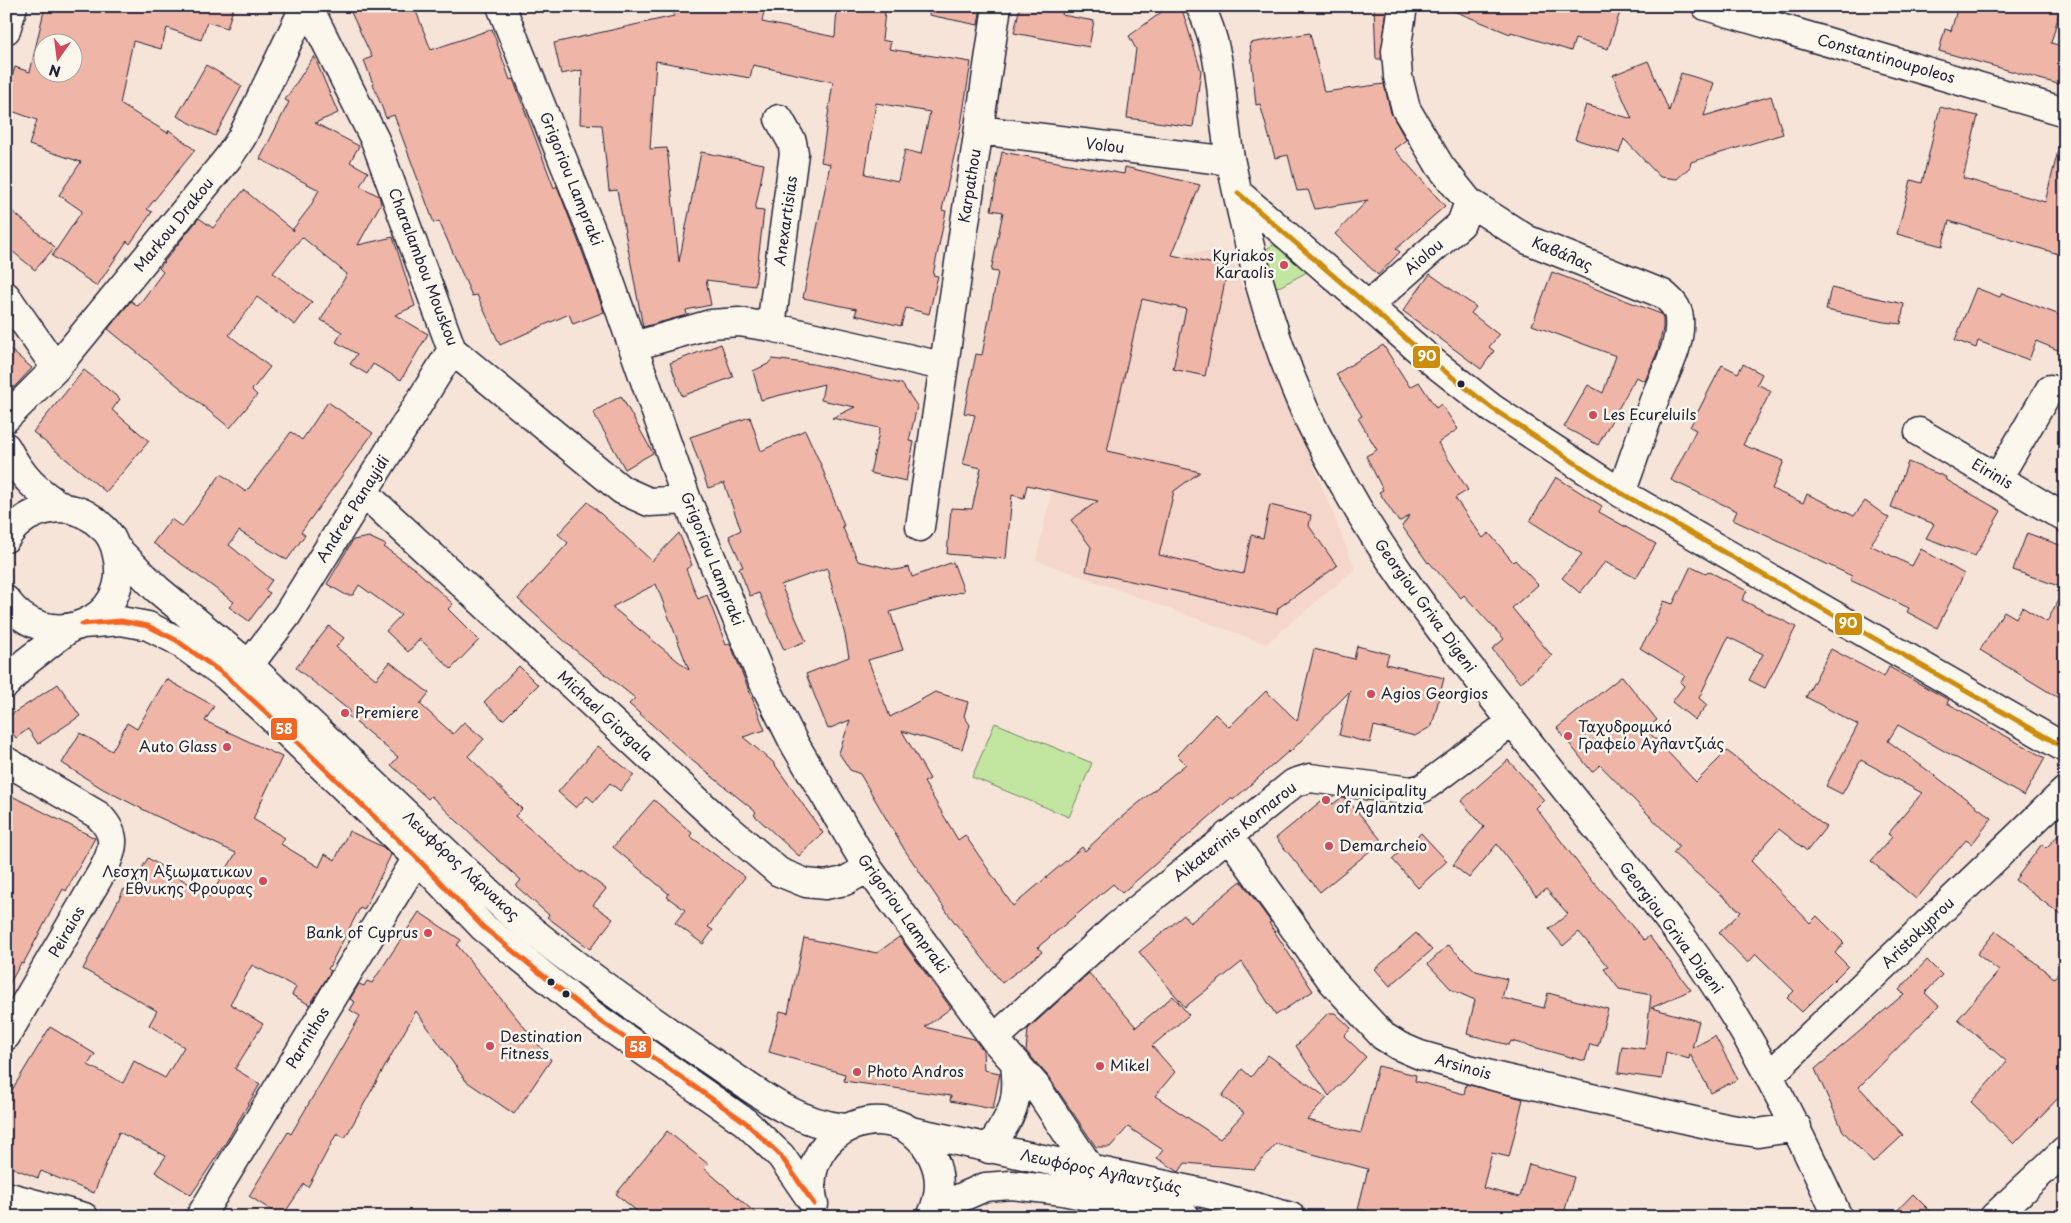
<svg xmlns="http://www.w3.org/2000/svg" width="2071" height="1223" viewBox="0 0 2071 1223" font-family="'Playpen Sans',sans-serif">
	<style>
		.built { fill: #f5d6ca }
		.green { fill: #c2e69f; stroke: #72846d }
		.building { fill: #efb6a8; stroke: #22223b; fill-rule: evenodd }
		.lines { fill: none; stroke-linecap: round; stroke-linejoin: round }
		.minor-casing { stroke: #22223b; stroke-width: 31 }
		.major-casing { stroke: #22223b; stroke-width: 31 }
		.minor { stroke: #fbf7ec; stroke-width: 28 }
		.major { stroke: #fbf7ec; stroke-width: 28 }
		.bus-1-casing { stroke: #fbf7ec; stroke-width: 9 }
		.bus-2-casing { stroke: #fbf7ec; stroke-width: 9 }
		.bus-1 { stroke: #f26522; stroke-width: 5 }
		.bus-2 { stroke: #cc8c0c; stroke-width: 5 }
		.poi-dot { fill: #d1495b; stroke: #fbf7ec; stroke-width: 2 }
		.bus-dot { fill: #22223b; stroke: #fbf7ec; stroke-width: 2 }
		.labels { text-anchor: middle; stroke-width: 5; stroke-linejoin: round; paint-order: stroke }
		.street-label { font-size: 15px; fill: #22223b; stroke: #fbf7ec }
		.poi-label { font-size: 15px; fill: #22223b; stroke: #fbf7ec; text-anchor: start }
		.line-badge { stroke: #fbf7ec; stroke-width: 2 }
		.badge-label { font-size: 14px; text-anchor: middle; font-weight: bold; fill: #fff }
	</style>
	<rect width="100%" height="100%" fill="#f7e4d8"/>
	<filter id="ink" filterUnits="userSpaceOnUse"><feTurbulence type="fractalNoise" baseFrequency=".02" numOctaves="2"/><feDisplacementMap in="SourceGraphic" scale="10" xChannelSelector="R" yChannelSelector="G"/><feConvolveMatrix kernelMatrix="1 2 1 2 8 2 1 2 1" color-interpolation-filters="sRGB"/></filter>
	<g filter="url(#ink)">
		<!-- built -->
		<path class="built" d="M1106,248l77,15 2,-10 43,-2 127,318 -89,75 -230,-84z"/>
		<!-- green -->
		<path class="green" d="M1273,245l19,11 15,16 -26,14 -9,1 -6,-38z
			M995,723l97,40 -23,54 -97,-40z"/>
		<!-- building -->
		<path class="building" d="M45,6h189l-7,22 -20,-6 -6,18 -34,-12 -6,21 -28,-8 -13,63 48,29 1,-3 26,20 -48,59 5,3 -22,32 -3,-3 -30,45 -45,-30 30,-45 -23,-16 22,-33 -52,-17 8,-25 -31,-11v-14l9,-28 15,5zM42,42h30v30h-30z
			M348,6h66l17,44 61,-21 18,51 3,-1 41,109 3,-2 24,62 23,64 -31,12 -4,-10 -69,31 -23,-50 -5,1 -33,-75 -5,2 -40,-108 -8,3 -22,-58 8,-3z
			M691,6h74l-3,16 73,15 2,-29 48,4 -3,28 9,2 -2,7 82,13 -10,63 -19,85 4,1 -13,64 5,1 -9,38 -23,-6 -5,18 -46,-11 2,-6 -54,-11 27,-134 -9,-2 12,-80 -80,-17 -3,13 -94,-17 -6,88 17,-1 12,114 22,-110 63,12 -9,46 9,1 -9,75 -49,-6 5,25 -25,5 1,5 -44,12 -26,-137 -8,1 -7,-66 -22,-1 2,-54 -21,4 -7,-31 120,-27 -1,-5h4l1,-4 12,3zM876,103l54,9 -9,42 -16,-4 -7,31 -33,-7z
			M930,6h51l-3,19 -49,-10z
			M1020,6h44l-2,9 32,6 -5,26 -75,-14z
			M1170,6h11l20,65 -8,56 -66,-9 9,-69 -7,-13z
			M1374,6h13l-6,53h-5z
			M1442,6h180l-14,43 -33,-10 -4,12 -60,-19 -1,2z
			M1958,6h103l-10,37 14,4v39l-126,-35 6,-22 6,2z
			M1310,33l14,59 60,-8 7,29 15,27 -12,9 51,57 -49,43 4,3 -22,23 -43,-41 33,-34 -53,9 -7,-19 -11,1 -9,-36 -13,3 -15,-54 -4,1 -6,-62z
			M314,56l24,57 -23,10 44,23 -9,16 18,10 -8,14 19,10 2,7 -23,42 35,-8 22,69 -20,9 33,19 -27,46 -28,-16 -6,10 -17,-10 7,-10 -21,-12 6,-10 -21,-12 26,-46 -45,-37 -29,36 39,29 -17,23 -38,-28 -28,38 41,32 -18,23 5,5 -27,33 -122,-99 23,-28 7,5 25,-34 -4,-4 40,-50 14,10 31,-38 50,41 -1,-2 17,-22 9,-17 -59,-31 29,-57 -4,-2z
			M1648,61l21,50 12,-38 33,10 -10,33 67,-20 12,38 -92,28 -1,5 -13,12 -17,-2 -36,-38 -5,14 -44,-14 11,-34 46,14 -19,-44z
			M206,65l36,21 -27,50 -38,-20z
			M1940,107l38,9 -15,62 82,24 13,-51 7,1v104l-116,-35 -7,25 -45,-12 14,-54 11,3z
			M1002,152l122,22 1,-7 75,18 -28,70 56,12 -23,109 -32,-7 13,-60 -44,-10 -35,152 93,21 -26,19 -15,64 84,19 8,-39 12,3 7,-33 41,10 -2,11 28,40 -59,42 -1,6 -191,-43 5,-24 -20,-27 27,-19 -71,-16 -3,13 -12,-3 -6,64 -59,-5 4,-46 21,1 9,-41 -18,-4 12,-49 -11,-2 12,-59 6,1 16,-83 -7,-1 12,-59 -12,-2z
			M6,206l49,41 -20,23 -29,-24z
			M1552,272l109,42 2,4v10l-5,22 -13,31 -9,-4 -38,68 -34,-18 24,-42 15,8 13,-37 -84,-31z
			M1430,274l46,33 -5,6 28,22 -10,12 5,4 -13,18 -78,-58z
			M1831,288l73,16 -3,20 -17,-2 -58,-12z
			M1976,288l24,9 2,-4 63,24v36l-29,-12 -7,19 -51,-19 -2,7 -21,-8z
			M721,344l12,33 -51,19 -12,-33z
			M1383,345l27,42 9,-5 17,26 5,-4 17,25 -20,14 30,47 -13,8 28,40 6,-5 24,29 2,-2 23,25 -26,23 40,48 -32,27 -28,-34 12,-10 -40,-44 -3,3 -32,-36 -1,1 -26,-37 8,-11 -11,7 -20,-30 4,-2 -17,-34 11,-6 -19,-32 4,-2 -26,-42z
			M6,346l26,22 -26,28z
			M772,359l41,5 89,20 15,22 -8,35 5,1 -8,39 -36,-8 10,-45 -48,-10 23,-11 -34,-7 3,-16 -63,16 -8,-29 15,-7z
			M1743,364l19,10 -5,10 14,7 -28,54 41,16 -12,28 31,14 4,-9 47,22 11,-15 24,17 -19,27 42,21 9,-17 43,25 -27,54 -30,-16 2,-4 -59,-28 2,-4 -119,-56 4,-9 -66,-31 25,-50 -6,-3 32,-62 16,8z
			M84,370l36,29 -8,11 37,31 -43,51 -73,-60z
			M621,396l32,57 -28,16 -32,-57z
			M328,402l45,31 -72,99 4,3 -18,25 -48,-29 -10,14 43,35 -7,10 5,3 -21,28 -20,-14 5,-5 -81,-59 18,-24 11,8 39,-53 25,18 45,-60 11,8z
			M750,417l11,34 44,-21 16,35 23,61h-2l16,35 38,9 13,-3 3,10 41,-15 11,29 -74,21 13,38 -35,10 22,57 45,-25 33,10 -4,14 6,9 -8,24 -60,-18 28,48 -6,3 34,58 7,-5 48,71 69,-59 3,4 33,-31 68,-56 -9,-9 38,-41 14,13 37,-36 31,30 17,-72 40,10 3,-13 32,8 -3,10 58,14 -12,48 -17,10 -41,-10 -4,17 -31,-8 11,-44 -61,62v-2l-56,49 -2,-2 -109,95 -9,-9 -75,63 4,5 -40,31 -53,-68 -45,-66 -44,-75 -10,-4 -11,-17 11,-33 -22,9 -22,-55 43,-17 -4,-22 -18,-67 -46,17 25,56 -22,9 -25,-57 -9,3 -11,-28 4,-1 -14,-31 12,-6 -17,-47 -16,5 -18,-51z
			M1908,462l38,15 -1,2 56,32 -26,45 -49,-18 8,-14 -43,-17z
			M1556,477l46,29 -3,6 57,32 -20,34 -31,-16 -25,31 -18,-15 20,-24 -52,-33z
			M588,502l64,59 27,-28 13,32 -6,4 12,30 9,-4 19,50 4,-2 35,87 -22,7 30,25 50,71 -24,23 -45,-41 2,-3 -67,-54 -60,-54 6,-6 -65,-52 -52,-47 50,-56 -10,-9zM656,584l33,86 -77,-63z
			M2027,533l38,14v155l-85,-52 24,-39 12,7 6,-11 25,15 17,-34 -51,-18z
			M369,537l17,8 -2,2 31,22 38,35 -5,5 31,31 -28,29 -31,-30 -12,13 -22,-21 15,-16 -42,-30 -6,10h-7l-19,-11 26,-44z
			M1691,566l15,7 2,-2 39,20 -5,9 54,27 -31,61 -16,-8 14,-26 -35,-17 -29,61 8,7 -12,15 -23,-18 12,-16 -4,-4 5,-6 -45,-28 17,-27 -2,-1 9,-19 9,3z
			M329,626l15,12 -8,9 40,32 14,-17 39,31 -9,11 33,30 11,-12 20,17 -16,17 54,53 -7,7 66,57 1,-2 24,18 -13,16 20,14 -23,30 -43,-32 2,-2 -33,-29 5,-6 -34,-30 -56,-54 -3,3 -37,-34 7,-8 -51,-42 3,-4 -54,-43z
			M1831,649l53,28 5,-10 60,33 -2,3 98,55 -21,38 -126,-71 -10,16 104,77 -20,26 -6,-4 -50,59 -45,-38 21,-24 -4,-3 34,-41 -61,-33 -19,34 -16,-8 32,-61 -52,-28z
			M519,666l19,19 -35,35 -19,-18z
			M1622,676l35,44 -11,9 50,53 31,-31 99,76 -19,24 -28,-22 -28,32 59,62 7,-7 27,27 -9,10 13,13 -46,46 -15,-14 7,-7 -38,-37 -8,9 -29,-30 22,-21 -68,-59 6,-7 -79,-81 -8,7 -35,-44z
			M166,679l48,27 -9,15 77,36 -29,62 32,19 -4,6 38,23 6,-13 10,6 14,-29 34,16 8,8 -27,55 -4,-2 -32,61 3,2 -21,34 -18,-10 4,-8 -44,-22 -22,39 33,20 -28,45 25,15 -35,60 -34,51 -36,-23 11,-16 -47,-24 -25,61 -53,-22 -3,7 -32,-13v-65l44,-73 45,27 -7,11 35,18 11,-22 31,17 19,-31 -35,-22 8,-14 -74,-42 41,-80 5,2 19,-33 62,39 26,-44 -82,-38 -51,-26 -41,-26 18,-30 32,18 15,-28 10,6z
			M58,684l22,32 -42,28 -10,-15 -12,9 -10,-14v-6z
			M598,746l36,29 -14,16 -10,-8 -16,19 -7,-6 -11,12 -18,-16z
			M1508,760l36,40 -8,8 57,75 1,-1 50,58 5,-4 42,54 -40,18 48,13 -7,27 23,-12 23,43 -27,14 -21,-39 -1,5 -23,-7 -4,27 -44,-6 4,-27 23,3 6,-54 -32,-6 -15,-20 4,-2 -29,-35 -16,14 -14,-17 19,-15 -22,-25 -10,7 -39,-52 -28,34 -16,-13 31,-38 -23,-26z
			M6,793l89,45 -29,53 -3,-2 -40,75 -2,-1 -15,27z
			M1326,797l7,7 8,-6 6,1 35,42 -62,51 -44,-54z
			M654,800l38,33 -2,3 55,41 -37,50 5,3 -10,14 -28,-21 10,-13 -18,-13 2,-3 -56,-47z
			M2065,828v90l-50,-38 27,-36 4,4z
			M1421,833l26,28 -29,27 -26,-29z
			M1241,881l30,41 -2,1 44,68 -37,24 -34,-53 -57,45 -46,-55 45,-37 6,8z
			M419,912l42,28 -4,5 94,115 -37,54 -48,-33 -50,-70 -71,127 -8,-5 -29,54 -4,-3 -22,33 -33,-21 39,-64 3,2 69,-118 -10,-6 5,-8 -5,-3 9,-15 5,2 3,-5 5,2z
			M1996,931l58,47 11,-12v125l-51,53 -43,-42 36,-40 -49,-43 41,-48 -22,-17z
			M1416,933l16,17 -42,36 -15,-17z
			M899,937l52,71 -26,19 49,12 9,11 1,20 16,3 -7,36 -43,-8 1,-5 -107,-15 1,-7 -76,-22 11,-41 8,2 16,-75 73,15z
			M1448,945l28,26 31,8 -5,19 42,10 4,-15 60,16 -10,37 -8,-2 -5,17 -74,-20 -2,4 -42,-11 8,-34 -23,-10 -24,-26z
			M1927,960l15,15 -17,18 14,13 -80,81 44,48 -30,28 -30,-32 -28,-62 89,-75 -5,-4z
			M1089,973l47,54 37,-31 16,19 -37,31 23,26 -20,24 65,43 24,-26 -22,-17 20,-27 9,8 17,-22 59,43 -20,22 54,13 17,-67 38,9 -1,6 49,13 2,-10 57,15 -14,58 -17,-4 -9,35 37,9 9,-33 45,13 -11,40h-171l-34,-8 10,-40 -92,-25 -22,25 -69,-6 -6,9 -22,-14 6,-8 -35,-23 -18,20h-14l-48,-71 -22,-25 2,-22z
			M1328,1013h7l16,15 -7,8 22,21 -37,39 -33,-50z
			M667,1131l41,33 -4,4 56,49h-116l-28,-23z
			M1913,1194l23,23h-45z"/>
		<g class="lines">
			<!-- minor casing -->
			<g class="minor-casing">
				<path id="minor" d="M308,6l67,134 77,210 170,140 27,12 38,-2
					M501,6l95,236 91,258 76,181 31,62 74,125 126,171 41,46 55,83
					M1200,6c25,48 20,105 31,157 17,82 37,163 71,241 12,29 29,58 45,86 35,63 79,121 123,178 70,91 143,178 212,269 64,87 111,182 156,280
					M1403,6l-7,45 2,26 8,32 34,57 29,36 59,38 135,54c8,7 15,13 16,24 3,30 -18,61 -27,88 -11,29 -20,58 -31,87
					M1706,6l359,106
					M6,30l7,-24
					M979,130l251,31
					M1238,193l195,169 60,47 128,84 444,255
					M6,296l50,72
					M1369,305l92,-81 8,-22
					M771,327l23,-174 -2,-11 -13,-23
					M634,346l77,-22 28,-2 32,5 171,39
					M6,418l50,-50 172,-210 14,-21 63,-131
					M1919,432l146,86
					M1998,478l52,-89
					M364,493l353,326 62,53 27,11 19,2 20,-4 23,-13
					M920,527l77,-521
					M249,665l38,-50 165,-265
					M6,761l92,54c19,19 17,32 5,55l-97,166
					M1228,835l104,146 51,55 16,10 21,9 77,22 228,51 33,5 39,-6
					M994,1039l122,-112 178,-144 16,-5 101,13 12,-3 89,-66
					M1770,1075l295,-284
					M989,1149c22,-33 31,-45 26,-85
					M6,1196l78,21
					M200,1217l217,-359
					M1994,1217l71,-67"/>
			</g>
			<!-- major casing -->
			<g class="major-casing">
				<path id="major" d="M6,447c16,30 30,44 58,61
					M6,538c12,-19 32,-29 54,-30 16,0 30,7 41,18 9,7 14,18 16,29 17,68 -72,101 -111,45
					M116,548l41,41 92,76 258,245c64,54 132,102 201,149 43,29 85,64 137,69
					M82,624l39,-3 27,5 28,14 49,35 44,40 148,143 66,69 109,88 153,107 36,34 33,48
					M6,684l20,-22 44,-34
					M910,1131l298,63 83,23
					M814,1204c-20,-77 85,-117 119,-46 9,19 7,40 -2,59
					M935,1209l50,-22 27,-2 51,6 123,26"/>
			</g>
			<!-- minor -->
			<use href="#minor" class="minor"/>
			<!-- major -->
			<use href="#major" class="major"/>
			<!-- bus-1 casing -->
			<g class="bus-1-casing">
				<path id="bus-1" d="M82,624l39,-3 27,5 28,14 49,35 44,40 148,143 66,69 109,88 153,107 36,34 33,48"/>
			</g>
			<!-- bus-2 casing -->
			<g class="bus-2-casing">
				<path id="bus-2" d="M1238,193l195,169 60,47 128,84 444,255"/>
			</g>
			<!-- bus-1 -->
			<use href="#bus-1" class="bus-1"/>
			<!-- bus-2 -->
			<use href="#bus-2" class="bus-2"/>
		</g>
	</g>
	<!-- markers -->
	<g class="poi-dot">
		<circle cx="1284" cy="265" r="5"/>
		<circle cx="1593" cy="415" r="5"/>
		<circle cx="1371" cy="694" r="5"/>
		<circle cx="345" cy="713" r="5"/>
		<circle cx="1568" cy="736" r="5"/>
		<circle cx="227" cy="747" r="5"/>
		<circle cx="1326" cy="800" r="5"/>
		<circle cx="1329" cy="846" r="5"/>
		<circle cx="263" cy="881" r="5"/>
		<circle cx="428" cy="933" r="5"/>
		<circle cx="490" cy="1046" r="5"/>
		<circle cx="1100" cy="1066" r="5"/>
		<circle cx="857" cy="1072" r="5"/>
	</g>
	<g class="bus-dot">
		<circle cx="1461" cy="384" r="4.5"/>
		<circle cx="551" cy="982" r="4.5"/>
		<circle cx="566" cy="994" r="4.5"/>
	</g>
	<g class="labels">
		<!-- street labels -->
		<g class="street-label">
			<text transform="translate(1886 59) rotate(16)" y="5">Constantinoupoleos</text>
			<text transform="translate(1105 146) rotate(7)" y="5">Volou</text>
			<text transform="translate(571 179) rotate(68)" y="5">Grigoriou Lampraki</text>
			<text transform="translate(970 186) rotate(-81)" y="5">Karpathou</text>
			<text transform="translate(786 221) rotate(-82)" y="5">Anexartisias</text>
			<text transform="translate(174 225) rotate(-51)" y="5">Markou Drakou</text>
			<text transform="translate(1562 254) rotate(23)" y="5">Καβάλας</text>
			<text transform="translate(1424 257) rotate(-41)" y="5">Aiolou</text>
			<text transform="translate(423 267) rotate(69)" y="5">Charalambou Mouskou</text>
			<text transform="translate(1992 474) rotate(30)" y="5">Eirinis</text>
			<text transform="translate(353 509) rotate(-58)" y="5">Andrea Panayidi</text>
			<text transform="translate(712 559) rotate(68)" y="5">Grigoriou Lampraki</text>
			<text transform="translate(1425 606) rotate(54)" y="5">Georgiou Griva Digeni</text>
			<text transform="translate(605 716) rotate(43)" y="5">Michael Giorgala</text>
			<text transform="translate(1235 832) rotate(-38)" y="5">Aikaterinis Kornarou</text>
			<text transform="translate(461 866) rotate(43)" y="5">Λεωφόρος Λάρνακος</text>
			<text transform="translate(903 914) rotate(54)" y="5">Grigoriou Lampraki</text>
			<text transform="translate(1671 928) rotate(53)" y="5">Georgiou Griva Digeni</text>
			<text transform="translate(67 932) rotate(-60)" y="5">Peiraios</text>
			<text transform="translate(1918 933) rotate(-44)" y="5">Aristokyprou</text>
			<text transform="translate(308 1038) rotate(-59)" y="5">Parnithos</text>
			<text transform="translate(1463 1067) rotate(16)" y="5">Arsinois</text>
			<text transform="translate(1101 1172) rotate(12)" y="5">Λεωφόρος Αγλαντζιάς</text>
		</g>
		<!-- poi labels -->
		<g class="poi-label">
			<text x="1274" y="261" text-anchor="end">Kyriakos<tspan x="1274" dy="17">Karaolis</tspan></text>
			<text x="1603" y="420">Les Ecureluils</text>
			<text x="1381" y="699">Agios Georgios</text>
			<text x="355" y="718">Premiere</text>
			<text x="1578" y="732">Ταχυδρομικό<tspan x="1578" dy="17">Γραφείο Αγλαντζιάς</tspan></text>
			<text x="217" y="752" text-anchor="end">Auto Glass</text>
			<text x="1336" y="796">Municipality<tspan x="1336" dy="17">of Aglantzia</tspan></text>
			<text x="1339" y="851">Demarcheio</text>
			<text x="253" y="877" text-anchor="end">Λεσχη Αξιωματικων<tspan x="253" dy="17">Εθνικης Φρουρας</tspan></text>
			<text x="418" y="938" text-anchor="end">Bank of Cyprus</text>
			<text x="500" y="1042">Destination<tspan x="500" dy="17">Fitness</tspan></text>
			<text x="1110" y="1071">Mikel</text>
			<text x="867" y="1077">Photo Andros</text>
		</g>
	</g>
	<g class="line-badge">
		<rect x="1412" y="345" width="29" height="24" rx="5" fill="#cc8c0c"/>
		<rect x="1834" y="612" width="29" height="24" rx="5" fill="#cc8c0c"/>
		<rect x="270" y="717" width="28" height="24" rx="5" fill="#f26522"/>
		<rect x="624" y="1035" width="28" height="24" rx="5" fill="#f26522"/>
	</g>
	<g class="badge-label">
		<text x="1427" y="361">90</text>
		<text x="1848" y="628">90</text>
		<text x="284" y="734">58</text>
		<text x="638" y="1052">58</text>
	</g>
	<!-- margin -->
	<rect width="2071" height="1223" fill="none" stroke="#fbf7ec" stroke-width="25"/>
	<rect x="12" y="12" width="2046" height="1198" fill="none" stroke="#22223b" stroke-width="2" filter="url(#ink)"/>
	<!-- north arrow -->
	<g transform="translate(58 58) rotate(194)"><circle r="24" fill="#fbf7ec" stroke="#a4a2a5"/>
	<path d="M0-4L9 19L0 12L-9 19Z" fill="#d1495b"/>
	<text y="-8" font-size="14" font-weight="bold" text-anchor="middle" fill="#22223b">N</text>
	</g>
</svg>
